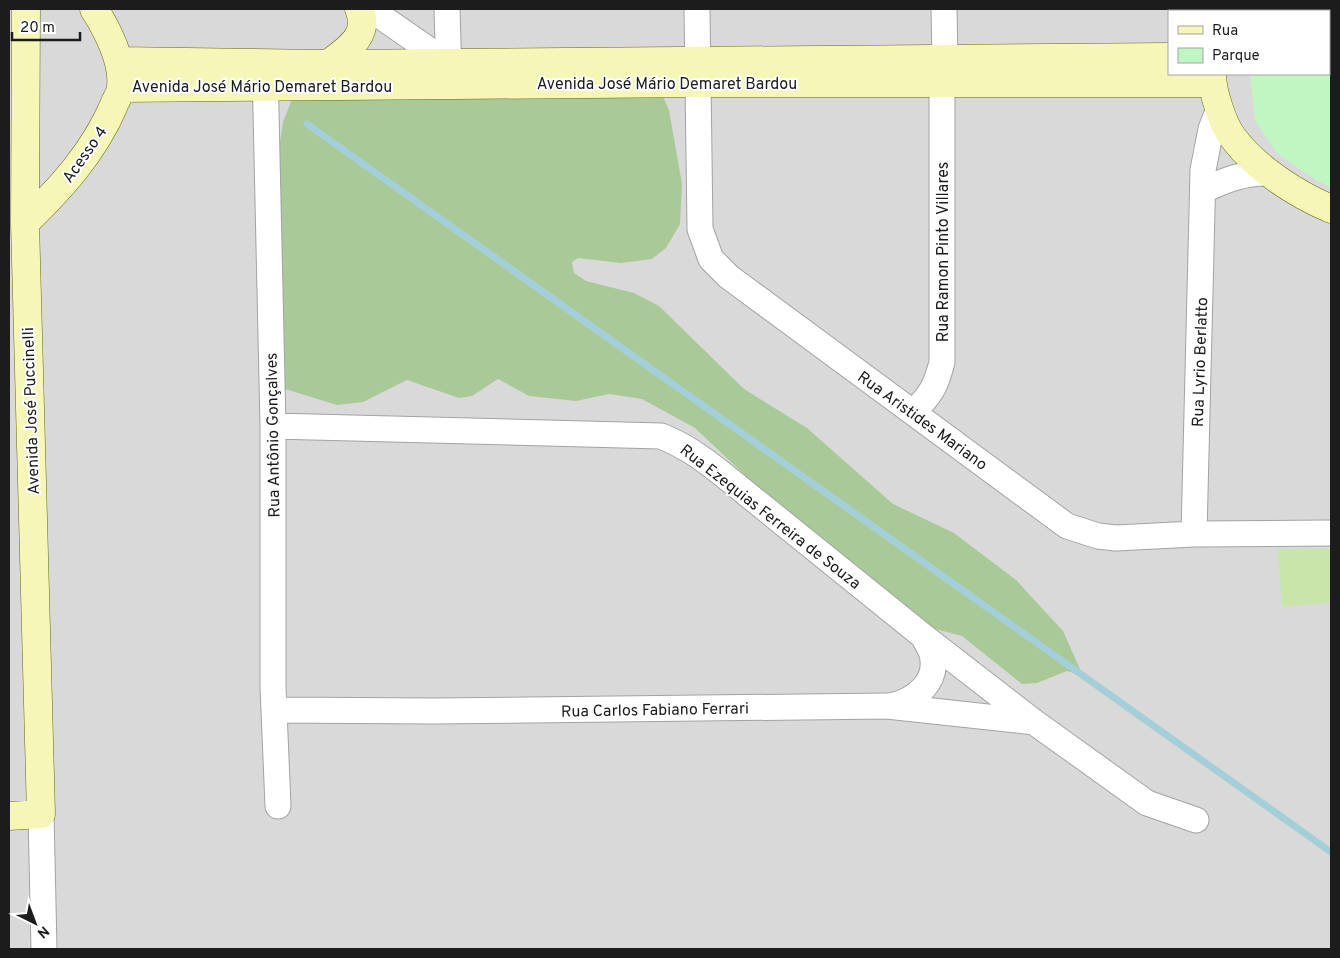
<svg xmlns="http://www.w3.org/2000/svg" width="1340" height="958" viewBox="0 0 1340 958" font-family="Overpass,sans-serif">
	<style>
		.residential { fill: #dad9d9; fill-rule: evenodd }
		.grass { fill: #c9e5a9 }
		.forest { fill: #a9ca98 }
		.park { fill: #c0f6c1 }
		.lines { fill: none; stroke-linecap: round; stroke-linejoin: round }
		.stream { stroke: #a4cfd9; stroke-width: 7 }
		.street-casing { stroke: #a3a3a3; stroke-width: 27 }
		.secondary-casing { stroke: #656c0a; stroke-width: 29 }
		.path { stroke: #f2756d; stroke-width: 3; stroke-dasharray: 2.5 2.5; stroke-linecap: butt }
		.street { stroke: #fff; stroke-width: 25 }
		.secondary { stroke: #f5f6b7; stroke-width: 28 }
		.labels { text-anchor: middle; stroke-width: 4; stroke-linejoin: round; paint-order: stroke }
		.street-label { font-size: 16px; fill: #1c1c1c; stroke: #fff }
	</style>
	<rect width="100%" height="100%" fill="#ede9e2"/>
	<!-- residential -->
	<path class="residential" d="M9,9h1322v940h-1321zM1169,11h160v63h-160z"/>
	<!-- grass -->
	<path class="grass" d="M1278,549h53v53l-49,5z"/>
	<!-- forest -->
	<path class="forest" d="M657,83l12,27 13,74 -2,40 -14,24 -14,11 -31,4 -43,-5 -6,4 2,11 12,8 48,12 25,13 85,83 63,39 86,76 61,29 62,47 47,51 20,45 -16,-5 -30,12 -15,1 -60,-48 -65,-17 -202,-191 -53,-29 -33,-5 -33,7 -47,-5 -31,-17 -26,17 -13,2 -52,-18 -44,22 -26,3 -55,-17 -13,-172 14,-94 9,-23z"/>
	<!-- park -->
	<path class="park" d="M1274,9h57v178l-14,-6 -39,-27 -23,-33 -5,-47h79v-63h-57z"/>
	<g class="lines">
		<!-- stream -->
		<path class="stream" d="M307,124l1024,728"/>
		<!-- street casing -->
		<g class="street-casing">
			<path id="street" d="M370,9l78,54
				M447,9l2,66
				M697,9l3,220 11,30 18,18 338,249 31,10 18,2 78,-4 137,-1
				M944,9l1,49
				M1214,9l1,2
				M265,66l8,360v261l5,119
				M1204,190c21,-10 39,-17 63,-17
				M913,412c18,-17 23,-26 29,-50v-280
				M273,426l388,10c23,9 41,22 60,37l202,163 111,86 113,81 49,17
				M1194,534l9,-364 8,-41 8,-20
				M890,706c25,-5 49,-24 42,-52 -2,-6 -6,-12 -9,-18
				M275,710l158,1 454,-5 147,16
				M41,814l3,135"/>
		</g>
		<!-- secondary casing -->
		<g class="secondary-casing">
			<path id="secondary" d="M1230,11l1,-2
				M119,61l209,3 841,-7
				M328,64c19,-14 43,-29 31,-55
				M1212,74c0,17 11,52 22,65 23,30 62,55 97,70
				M121,88l576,-5h515
				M25,223c36,-35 69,-71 89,-118 2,-6 7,-12 7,-18 3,-25 -14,-58 -27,-78
				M9,816l32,-2 -16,-591 1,-214"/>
		</g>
		<!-- path -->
		<path class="path" d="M1329,71h2"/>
		<!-- street -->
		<use href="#street" class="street"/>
		<!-- secondary -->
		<use href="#secondary" class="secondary"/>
	</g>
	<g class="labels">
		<!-- street labels -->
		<g class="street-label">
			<text x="667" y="89">Avenida José Mário Demaret Bardou</text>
			<text x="262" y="92">Avenida José Mário Demaret Bardou</text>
			<text transform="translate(84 154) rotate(-55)" y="6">Acesso 4</text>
			<text transform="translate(942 252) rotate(-90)" y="6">Rua Ramon Pinto Villares</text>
			<text transform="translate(1199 362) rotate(-88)" y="6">Rua Lyrio Berlatto</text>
			<text transform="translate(30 411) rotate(-92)" y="6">Avenida José Puccinelli</text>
			<text transform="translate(923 420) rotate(36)" y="6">Rua Aristides Mariano</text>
			<text transform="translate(272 435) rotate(-91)" y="6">Rua Antônio Gonçalves</text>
			<text transform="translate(771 516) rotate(38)" y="6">Rua Ezequias Ferreira de Souza</text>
			<text transform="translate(655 709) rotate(-1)" y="6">Rua Carlos Fabiano Ferrari</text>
		</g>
	</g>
	<!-- border -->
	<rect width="1340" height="958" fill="none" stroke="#1c1c1c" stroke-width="20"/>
	<!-- legend -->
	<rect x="1168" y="10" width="162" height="65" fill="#ffffff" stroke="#a4a4a4"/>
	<rect x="1178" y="26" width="25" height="8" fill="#f5f6b7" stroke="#a4a4a4"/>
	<text x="1212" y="35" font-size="15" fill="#1c1c1c">Rua</text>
	<rect x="1178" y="48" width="25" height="15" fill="#c0f6c1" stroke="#a4a4a4"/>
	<text x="1212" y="60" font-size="15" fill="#1c1c1c">Parque</text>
	<!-- north arrow -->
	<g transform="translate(35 923) rotate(138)" stroke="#ffffff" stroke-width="4" paint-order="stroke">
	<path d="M0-4L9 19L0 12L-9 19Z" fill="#1c1c1c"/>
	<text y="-8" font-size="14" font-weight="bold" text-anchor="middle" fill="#1c1c1c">N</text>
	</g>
	<!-- scale -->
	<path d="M12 32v8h68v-8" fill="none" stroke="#1c1c1c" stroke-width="2.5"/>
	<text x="20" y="32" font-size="15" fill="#1c1c1c" stroke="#ffffff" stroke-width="4" paint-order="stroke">20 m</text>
</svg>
